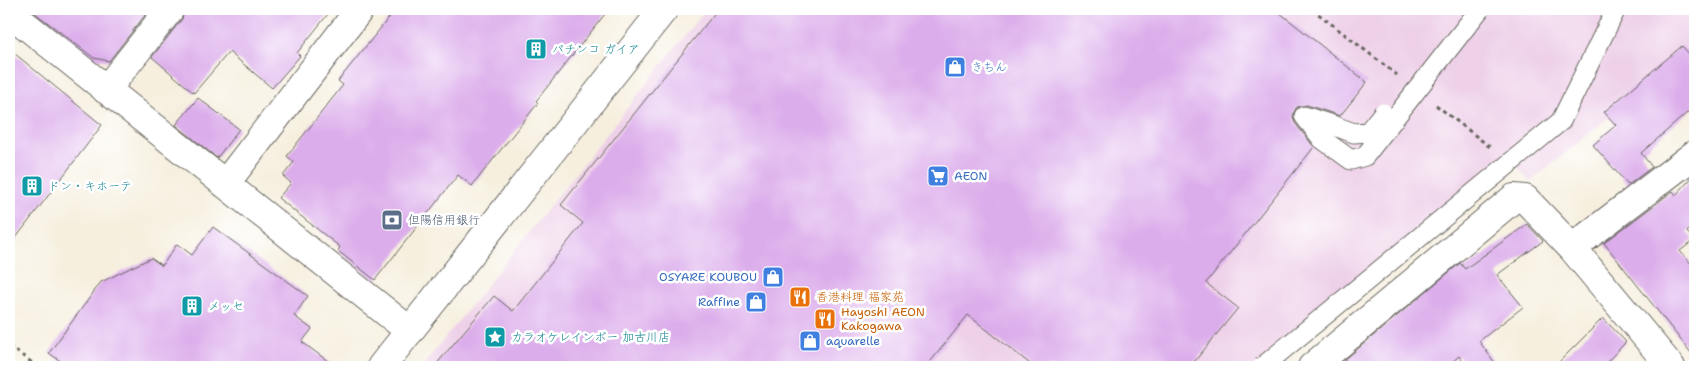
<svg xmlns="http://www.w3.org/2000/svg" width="1704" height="376" viewBox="0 0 1704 376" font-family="'Shantell Sans','Klee One',sans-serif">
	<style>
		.built { fill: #eed0e8 }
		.building { fill: #dcadeb }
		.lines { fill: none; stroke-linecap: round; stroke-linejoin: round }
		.service-casing { stroke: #686660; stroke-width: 21 }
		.minor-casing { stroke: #686660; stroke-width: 30 }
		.tertiary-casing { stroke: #686660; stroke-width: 30 }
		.path { stroke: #686660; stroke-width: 3; stroke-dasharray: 4 4; stroke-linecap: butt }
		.service { stroke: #fff; stroke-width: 19 }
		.minor { stroke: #fff; stroke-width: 28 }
		.tertiary { stroke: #fff; stroke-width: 28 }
		.service-bridge-casing { stroke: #686660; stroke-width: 21; stroke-linecap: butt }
		.service-bridge { stroke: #fff; stroke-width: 19 }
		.labels { text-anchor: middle; stroke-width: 5; stroke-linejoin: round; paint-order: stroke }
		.culture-label { font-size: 12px; fill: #0d838f; stroke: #fff; text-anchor: start }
		.shop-label { font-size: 12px; fill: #366cbe; stroke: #fff; text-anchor: start }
		.service-label { font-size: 12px; fill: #4e5e75; stroke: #fff; text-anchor: start }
		.food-label { font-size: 12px; fill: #c56008; stroke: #fff; text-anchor: start }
	</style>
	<rect width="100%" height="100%" fill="#fff"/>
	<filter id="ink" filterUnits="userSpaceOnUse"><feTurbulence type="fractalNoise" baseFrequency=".02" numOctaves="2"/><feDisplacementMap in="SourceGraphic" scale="10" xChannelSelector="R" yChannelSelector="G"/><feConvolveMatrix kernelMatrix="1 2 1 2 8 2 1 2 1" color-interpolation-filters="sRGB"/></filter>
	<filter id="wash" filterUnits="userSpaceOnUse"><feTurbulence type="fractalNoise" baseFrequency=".0096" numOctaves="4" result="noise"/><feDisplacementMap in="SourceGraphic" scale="20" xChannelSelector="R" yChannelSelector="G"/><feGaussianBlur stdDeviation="1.12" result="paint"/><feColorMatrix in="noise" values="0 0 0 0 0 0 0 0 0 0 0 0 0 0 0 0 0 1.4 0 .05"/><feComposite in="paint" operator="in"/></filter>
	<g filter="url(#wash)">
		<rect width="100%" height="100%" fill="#f6efde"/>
		<!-- built -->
		<path class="built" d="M706,9h989v38l-165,135 -14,-17 -246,202h-848z"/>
		<g id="blocks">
			<!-- building -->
			<path class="building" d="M30,9h120l-41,52 -15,-3z
				M185,9h147l-35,44 3,3 -28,32 -43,-36 -35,41 -42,-36 30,-38z
				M396,9h213l-73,92 2,2 -66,83 -14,-11 -83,105 -37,-29 2,-4 -62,-49 13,-15 -8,-7 11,-14 -7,-6 56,-71 -5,-4z
				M718,9h557l92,73 -27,34 -33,-11 -10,2 -3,5 -1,5 2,6 19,24 -108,136 32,25 -48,59h-156l-66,-52 -42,52h-492l60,-71 19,15 70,-88 -22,-18z
				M1682,46l13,14v46l-54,47 11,14 -24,18 -35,-40 23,-20 -12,-13z
				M9,49l93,76 -93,122z
				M198,98l41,31 -22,29 -41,-33z
				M1695,174v49l-8,9 7,8 -14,11 15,17v90l-91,-115 69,-52 3,4z
				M1527,224l16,17 -46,34 26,32 -44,34 19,26h-31l-8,-11 -13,11h-110l124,-104 5,6z
				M213,227l95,69 -14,20 18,13 -10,13 34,25h-267l-20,-14 52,-71 50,-24 11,8 15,-22 15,11z
				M1603,318l23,24 -24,25h-48z"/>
		</g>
	</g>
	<g filter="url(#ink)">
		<use href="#blocks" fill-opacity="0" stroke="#686660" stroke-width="1"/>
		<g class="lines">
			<!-- service casing -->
			<g class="service-casing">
				<path id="service" d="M1322,139l-18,-23 28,9"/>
			</g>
			<!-- minor casing -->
			<g class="minor-casing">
				<path id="minor" d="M9,12l401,319
					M106,90l64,-81
					M225,184l135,-175
					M1572,248l123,-94
					M1312,367l202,-169 11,1 47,49 99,119"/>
			</g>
			<!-- tertiary casing -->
			<g class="tertiary-casing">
				<path id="tertiary" d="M381,367l283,-358"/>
			</g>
			<!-- path -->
			<path class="path" d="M1312,9l85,66
				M1436,105l54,42
				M9,346l29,21"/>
			<!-- service -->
			<use href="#service" class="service"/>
			<!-- minor -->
			<use href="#minor" class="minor"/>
			<!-- tertiary -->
			<use href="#tertiary" class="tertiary"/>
			<!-- service-bridge casing -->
			<g class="service-bridge-casing">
				<path id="service-bridge" d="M1332,125l22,8 14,-1 15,-19
					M1322,139l29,21 14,-4 115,-147
					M1262,367l299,-246 55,-112"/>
			</g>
			<!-- service-bridge -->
			<use href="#service-bridge" class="service-bridge"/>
		</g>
	</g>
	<!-- icons -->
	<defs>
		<g id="building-square" transform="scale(1.125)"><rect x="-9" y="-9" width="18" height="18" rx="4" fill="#0f9aa8" stroke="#fff"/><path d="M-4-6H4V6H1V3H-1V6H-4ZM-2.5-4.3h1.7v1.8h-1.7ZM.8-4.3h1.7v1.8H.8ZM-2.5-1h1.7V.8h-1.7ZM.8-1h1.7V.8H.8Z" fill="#fff"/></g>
		<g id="shop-square" transform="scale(1.125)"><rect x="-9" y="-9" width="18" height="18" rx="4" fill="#3f7fe0" stroke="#fff"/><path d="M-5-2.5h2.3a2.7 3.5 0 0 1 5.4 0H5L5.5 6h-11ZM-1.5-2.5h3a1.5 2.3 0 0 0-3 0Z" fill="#fff"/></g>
		<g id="supermarket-square" transform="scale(1.125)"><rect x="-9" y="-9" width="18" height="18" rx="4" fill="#3f7fe0" stroke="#fff"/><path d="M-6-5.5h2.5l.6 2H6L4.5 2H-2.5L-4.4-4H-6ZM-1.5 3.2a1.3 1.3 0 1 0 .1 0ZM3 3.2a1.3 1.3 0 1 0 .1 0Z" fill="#fff"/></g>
		<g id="bank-square" transform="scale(1.125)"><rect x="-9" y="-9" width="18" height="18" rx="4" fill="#5c6f8a" stroke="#fff"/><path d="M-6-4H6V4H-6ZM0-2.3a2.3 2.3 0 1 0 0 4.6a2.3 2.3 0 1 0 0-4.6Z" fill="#fff"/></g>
		<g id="restaurant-square" transform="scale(1.125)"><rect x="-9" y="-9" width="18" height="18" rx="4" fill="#e8710a" stroke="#fff"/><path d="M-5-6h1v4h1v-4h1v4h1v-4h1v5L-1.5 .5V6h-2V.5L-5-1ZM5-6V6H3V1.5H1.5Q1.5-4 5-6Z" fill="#fff"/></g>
		<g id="sight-square" transform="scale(1.125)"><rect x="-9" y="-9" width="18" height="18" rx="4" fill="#0f9aa8" stroke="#fff"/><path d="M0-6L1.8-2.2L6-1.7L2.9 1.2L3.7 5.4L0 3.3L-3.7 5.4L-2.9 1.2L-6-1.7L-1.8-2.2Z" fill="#fff"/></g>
	</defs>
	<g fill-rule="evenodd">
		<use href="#building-square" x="536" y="49"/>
		<use href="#shop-square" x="955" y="67"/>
		<use href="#supermarket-square" x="938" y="176"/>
		<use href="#building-square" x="32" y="186"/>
		<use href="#bank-square" x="392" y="220"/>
		<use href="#shop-square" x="773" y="277"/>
		<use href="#restaurant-square" x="800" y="297"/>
		<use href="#shop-square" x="756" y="302"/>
		<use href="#building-square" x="192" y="306"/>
		<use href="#restaurant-square" x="825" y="319"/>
		<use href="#sight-square" x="495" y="337"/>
		<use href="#shop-square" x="810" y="341"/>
	</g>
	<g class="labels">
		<!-- culture labels -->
		<g class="culture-label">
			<text x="552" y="53">パチンコ ガイア</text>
			<text x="48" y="190">ドン・キホーテ</text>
			<text x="208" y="310">メッセ</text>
			<text x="511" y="341">カラオケレインボー 加古川店</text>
		</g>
		<!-- shop labels -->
		<g class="shop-label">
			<text x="971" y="71">きちん</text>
			<text x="954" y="180">AEON</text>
			<text x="757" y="281" text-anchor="end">OSYARE KOUBOU</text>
			<text x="740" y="306" text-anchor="end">Raffine</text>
			<text x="826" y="345">aquarelle</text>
		</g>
		<!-- service labels -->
		<g class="service-label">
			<text x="408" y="224">但陽信用銀行</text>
		</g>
		<!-- food labels -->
		<g class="food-label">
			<text x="816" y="301">香港料理 福家苑</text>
			<text x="841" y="316">Hayoshi AEON<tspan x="841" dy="14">Kakogawa</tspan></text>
		</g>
	</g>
	<!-- margin -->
	<rect width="1704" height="376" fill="none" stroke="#fff" stroke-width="30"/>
</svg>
